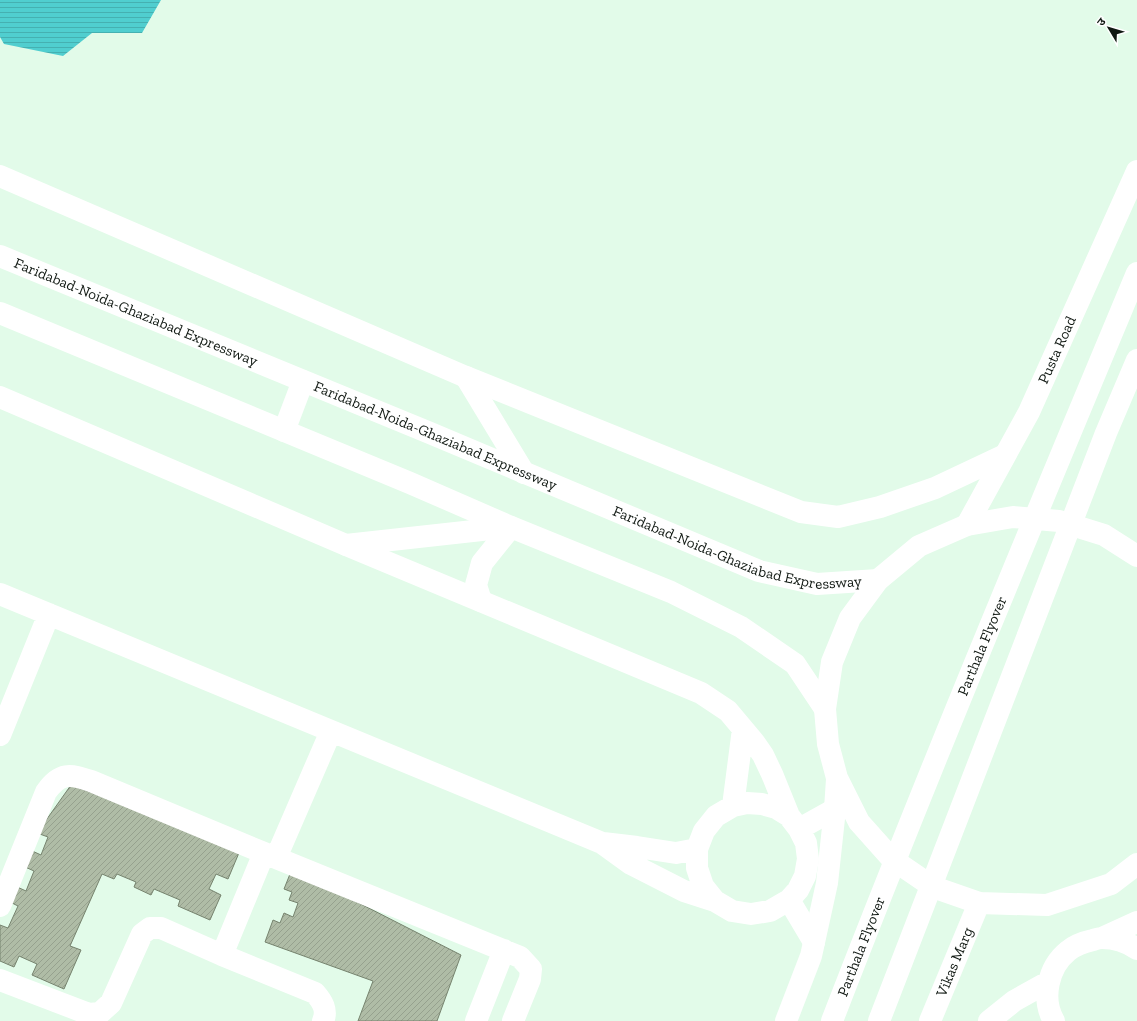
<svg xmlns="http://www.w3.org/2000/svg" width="1137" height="1021" viewBox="0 0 1137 1021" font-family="'Zilla Slab','Noto Sans Devanagari',serif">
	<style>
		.water { fill: url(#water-rules) }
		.building { fill: url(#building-hatch); stroke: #76836e }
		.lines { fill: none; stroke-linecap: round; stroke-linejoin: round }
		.minor { stroke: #fff; stroke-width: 22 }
		.major { stroke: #fff; stroke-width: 22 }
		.labels { text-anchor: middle; stroke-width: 3; stroke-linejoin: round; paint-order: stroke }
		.street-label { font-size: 15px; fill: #101812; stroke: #fff }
	</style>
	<defs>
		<pattern id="water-rules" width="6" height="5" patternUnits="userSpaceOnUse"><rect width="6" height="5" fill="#50cecf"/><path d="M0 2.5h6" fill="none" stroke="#45b0b1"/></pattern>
		<pattern id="building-hatch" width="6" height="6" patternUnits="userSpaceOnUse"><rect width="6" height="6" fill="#afbca6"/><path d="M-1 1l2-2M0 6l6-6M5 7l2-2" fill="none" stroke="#96a18e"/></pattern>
	</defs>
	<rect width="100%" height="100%" fill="#e2fbe9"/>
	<!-- water -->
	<path class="water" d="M0,0h161l-19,33h-50l-29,23 -59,-12 -4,-7z"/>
	<!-- building -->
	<path class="building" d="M71,785l170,63 -13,31 -12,-5 -7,15 12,6 -11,25 -32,-14 2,-6 -26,-11 -3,6 -17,-8 2,-5 -19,-8 -3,5 -12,-5 -32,72 11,4 -17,39 -32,-14 5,-11 -18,-8 -5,11 -14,-6v-36l8,3 10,-22 -10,-5 7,-15 11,5 8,-20 -11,-5 7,-16 11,5 7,-18 -11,-4z
		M292,869l169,86 -24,66h-79l15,-40 -108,-39 8,-22 7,3 4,-10 9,4 5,-14 -9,-3 3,-8 -8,-3z"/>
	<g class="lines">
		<!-- minor -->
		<path class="minor" d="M0,176l466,201 335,135 37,5 42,-10 55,-19 70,-33
			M0,397l346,148 355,148 27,18 26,31 9,13 9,19 17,42
			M0,594l602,249 29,21 53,27 31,10 17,10 19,3 19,-3 19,-11 9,-10 7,-14 3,-17 -2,-16 -7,-14 -10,-13 -13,-8 -14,-4 -15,-1 -14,3 -17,10 -12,15 -7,18v19l6,18 12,15
			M0,735l49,-121
			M733,806l10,-77
			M799,829l36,-20
			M603,843l34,4 39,6 21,-4
			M276,858l55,-127
			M789,900l25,42
			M0,906l46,-114c14,-20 24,-18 45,-11l173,72 256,104 11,12 -1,10 -17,42
			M1102,938l35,-16
			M222,955l42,-102
			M0,980l89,34 11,-1 11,-10 31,-69 8,-6h11l61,27 93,38c7,8 13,17 8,28
			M476,1021l28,-71
			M989,1021l25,-20 34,-19
			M1054,1021c-13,-22 -6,-54 14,-70 7,-6 16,-9 25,-11 3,-1 6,-2 9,-2 13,0 25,4 35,11"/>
		<!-- major -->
		<g class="major">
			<path id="s1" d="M0,256l430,177 329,138 58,13 61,-4"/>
			<path d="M0,313l410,170 101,44 160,65 70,35 54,37 30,45"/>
			<path d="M466,377l58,96"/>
			<path d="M284,431l19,-50"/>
			<path id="s2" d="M967,525l62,-113 108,-241"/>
			<path d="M346,545l164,-18"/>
			<path d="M1137,556l-33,-21 -45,-14 -46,-4 -46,8 -48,21 -41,34 -28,38 -18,44 -7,47 3,35 9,34 22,44 33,37 41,28 46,16 68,2 64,-21 26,-20"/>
			<path d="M481,601l-5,-16 6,-22 29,-36"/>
			<path d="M786,1021l25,-65 16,-73 8,-74 2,-30"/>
			<path id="s3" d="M832,1021c97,-251 201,-499 305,-748"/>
			<path d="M879,1021l227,-588 31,-73"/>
			<path id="s4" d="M930,1021l49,-118"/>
		</g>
	</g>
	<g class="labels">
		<!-- street labels -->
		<g class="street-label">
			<text dy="5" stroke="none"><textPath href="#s1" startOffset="147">Faridabad-Noida-Ghaziabad Expressway</textPath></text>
			<text dy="5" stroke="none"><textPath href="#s2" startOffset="197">Pusta Road</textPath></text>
			<text dy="5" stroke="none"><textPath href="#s1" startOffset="471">Faridabad-Noida-Ghaziabad Expressway</textPath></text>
			<text dy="5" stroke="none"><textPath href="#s1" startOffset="795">Faridabad-Noida-Ghaziabad Expressway</textPath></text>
			<text dy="5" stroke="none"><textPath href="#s3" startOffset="404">Parthala Flyover</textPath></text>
			<text dy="5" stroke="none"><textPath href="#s3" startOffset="80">Parthala Flyover</textPath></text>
			<text dy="5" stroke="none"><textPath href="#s4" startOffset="64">Vikas Marg</textPath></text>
		</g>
	</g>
	<!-- north arrow -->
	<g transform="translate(1109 28) rotate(308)" stroke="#ffffff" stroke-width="3" paint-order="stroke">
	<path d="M0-3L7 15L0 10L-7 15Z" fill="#101812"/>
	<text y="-6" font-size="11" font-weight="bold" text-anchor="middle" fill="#101812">उ</text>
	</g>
</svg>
